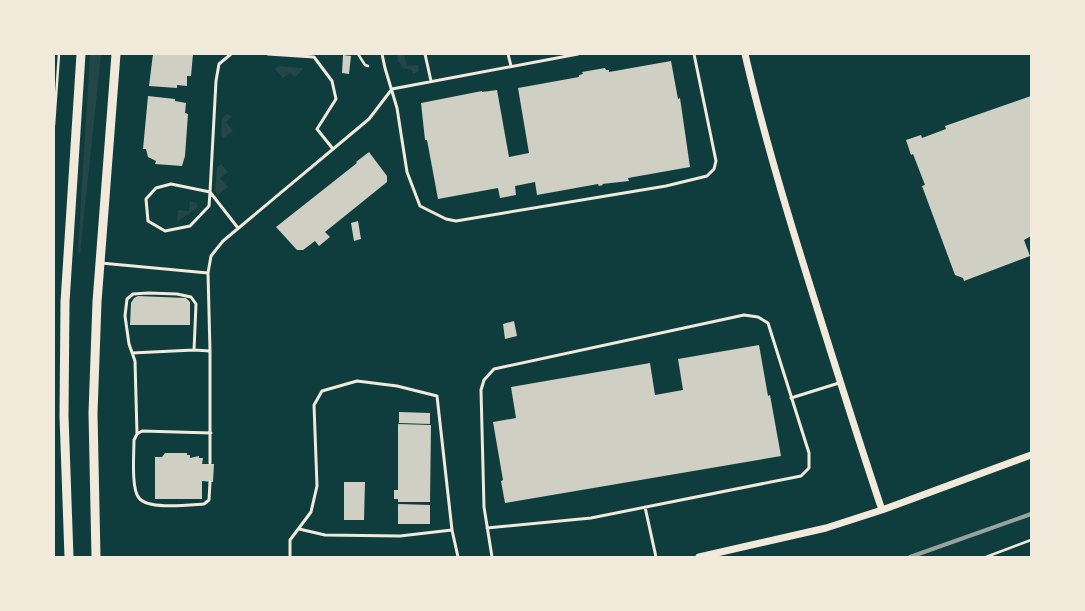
<svg xmlns="http://www.w3.org/2000/svg" width="1085" height="611" viewBox="0 0 1085 611" font-family="Poppins,sans-serif">
	<style>
		.green { fill: #244646 }
		.building { fill: #cfcfc3 }
		.lines { fill: none; stroke-linecap: round; stroke-linejoin: round }
		.path { stroke: #f1e9da; stroke-width: 2.5 }
		.service { stroke: #f1e9da; stroke-width: 3 }
		.tertiary { stroke: #f1e9da; stroke-width: 7 }
		.primary { stroke: #f1e9da; stroke-width: 9 }
		.rail { stroke: #97a49c; stroke-width: 4 }
	</style>
	<rect width="100%" height="100%" fill="#0f3d3e"/>
	<!-- green -->
	<path class="green" d="M90,54h11l-21,200 -2,-3z
		M397,54h7l3,12 11,-1 1,6 -6,3 -1,-4 -9,-2 -5,-7z
		M278,66l24,2 1,1 -8,8 -5,-4 -7,5 -8,-9z
		M228,114l5,2 -7,6 7,9 -10,7 -2,-3 1,-16 3,-4z
		M221,164l7,8 -8,6 8,9 -10,8 -3,-4 2,-24z
		M190,201l7,2 1,4 -21,15 1,-12 11,1z"/>
	<!-- building -->
	<path class="building" d="M153,54h40l-2,22h-4v10l-10,-1v3l-28,-2z
		M343,55l8,1 -2,18 -7,-1z
		M671,61l7,38 2,-1 10,69 -62,11 1,3 -27,3 1,1 -4,1 -1,-2 -61,11 -2,-13 -20,4 1,9 -16,3 -2,-10 -60,11 -11,-59h-2l-4,-37 61,-12v1l15,-2 12,67 20,-4 -11,-65 61,-11v-2l4,-1 -1,-2 23,-4 1,2h3v2z
		M148,96l27,3v2l11,2 -1,10 3,1 -3,42 -3,10 -27,-2 1,-3 -8,-4 -2,-8h-3z
		M1031,96v140l-7,4 6,16 -66,25 -1,-3 -8,-3 -33,-89 3,-1 -12,-31 -2,1 -5,-15 15,-5 1,3 24,-9 -1,-3z
		M369,152l18,24v6l-62,50 5,5 -11,9 -4,-5 -12,9h-6l-21,-23 81,-64 -1,-1z
		M358,221l3,18 -7,2 -3,-18z
		M138,296l48,2 4,4v23h-60l1,-22 3,-5z
		M514,321l3,15 -12,3 -2,-15z
		M759,345l9,51 2,-1 11,61 -276,47 -4,-22 2,-1 -10,-58 23,-4 -5,-31 139,-24 5,32 28,-5 -5,-31z
		M399,412l31,1v11l-31,-1z
		M398,424l33,1 -1,77h-32v-3h-4v-9h4z
		M165,453h22v2h3v3l9,-2v2h4l-1,6h12l-1,18 -11,-1v18h-47v-42h7z
		M344,482h21l-1,38h-20z
		M398,504l32,1v19h-32z"/>
	<g class="lines">
		<!-- path -->
		<path class="path" d="M358,54l7,11 3,1
			M54,125l5,-71
			M986,557l45,-17"/>
		<!-- service -->
		<path class="service" d="M231,54l-12,10 -3,17 -6,111 -1,14 -19,20 -25,5 -17,-10 -2,-22 10,-11 15,-4 39,8 28,36
			M268,54l46,3 18,24 4,18 -19,30 16,20
			M382,54l3,14 12,40 10,64 13,34 26,13 10,2 210,-35 41,-10 7,-7 2,-8 -22,-107
			M425,54l6,27
			M508,54l3,12
			M101,263l107,10
			M132,353l62,-3
			M791,398l48,-15
			M137,434l-2,-73 -6,-17 -4,-28 2,-17 6,-5 15,-1 29,1 14,3 5,7 -2,46 16,1
			M210,463v-112l-2,-78 3,-17 12,-15 146,-122 23,-30 186,-35
			M210,482l-1,18 -5,4c-15,1 -56,6 -65,-6 -8,-9 -5,-45 -5,-58l3,-6 5,-3 69,2
			M645,507l11,50
			M487,528l104,-10 210,-42 8,-8v-15l-41,-130 -10,-6 -14,-2 -250,54 -10,11 -3,10 3,117 8,50
			M299,529l26,6 75,1 52,-6
			M290,557v-17l21,-28 6,-26 -3,-81 8,-14 35,-10 40,5 40,10 15,134 6,27"/>
		<!-- tertiary -->
		<path class="tertiary" d="M745,54c15,66 34,131 54,196 27,87 54,174 83,260
			M699,557l127,-29 56,-18 149,-55"/>
		<!-- primary -->
		<path class="primary" d="M69,557l-5,-141 1,-114 16,-248
			M96,557l-3,-144 4,-111 19,-248"/>
		<!-- rail -->
		<path class="rail" d="M910,557l121,-43"/>
	</g>
	<!-- border -->
	<rect width="1085" height="611" fill="none" stroke="#f1e9da" stroke-width="110"/>
</svg>
